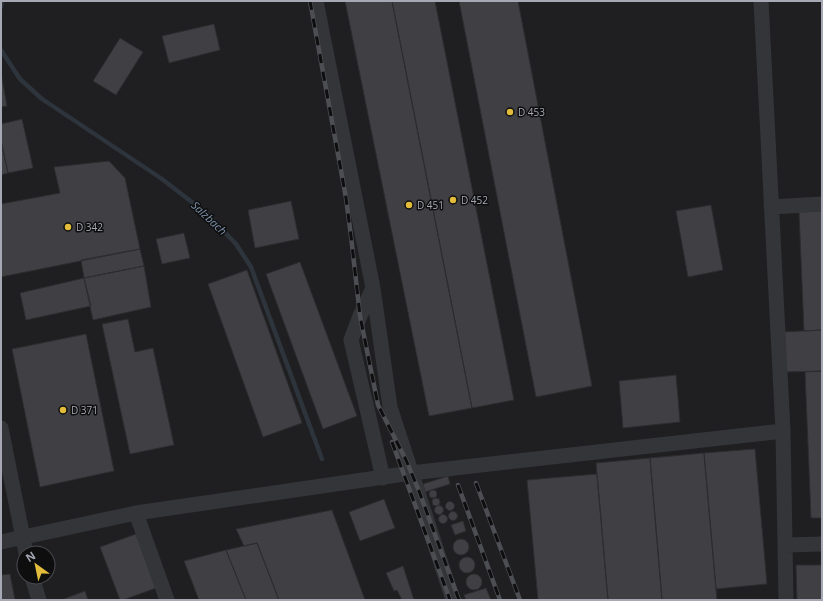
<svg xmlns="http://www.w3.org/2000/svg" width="823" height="601" viewBox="0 0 823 601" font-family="'Open Sans',sans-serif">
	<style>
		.built { fill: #1f1f21; fill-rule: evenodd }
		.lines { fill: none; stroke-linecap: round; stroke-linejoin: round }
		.stream { stroke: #2d343c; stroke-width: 4.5 }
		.building { fill: #404044; stroke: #2d2d30 }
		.minor { stroke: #343539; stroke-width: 15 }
		.rail-casing { stroke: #4d4e54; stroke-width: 4.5 }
		.rail { stroke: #0e0e0f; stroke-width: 3; stroke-dasharray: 9; stroke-linecap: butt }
		.poi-dot { fill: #e3bc3c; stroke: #0e0e0f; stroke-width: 1.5 }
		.labels { text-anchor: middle; stroke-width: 3; stroke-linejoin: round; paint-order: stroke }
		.poi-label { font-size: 10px; fill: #a6a9b4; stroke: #0e0e0f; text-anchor: start }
		.water-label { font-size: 11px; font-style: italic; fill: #7f93ad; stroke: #0e0e0f }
	</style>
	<rect width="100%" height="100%" fill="#131314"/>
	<!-- built -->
	<path class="built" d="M1,1h821v599h-821zM24,553h24v24h-24z"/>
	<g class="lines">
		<!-- stream -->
		<path class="stream" d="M1,7l1,-6
			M1,50l19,29 22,20 120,80 44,34 30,31 15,23 71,192"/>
	</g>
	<!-- building -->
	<path class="building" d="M345,1h47l80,407 -43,8z
		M392,1h43l79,399 -42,8z
		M459,1h59l74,385 -56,11z
		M214,24l6,26 -51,13 -7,-27z
		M120,38l23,14 -27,43 -23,-14z
		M1,73l6,33 -6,1z
		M22,119l11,49 -25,5 -7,-32v-17z
		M1,141l7,32 -7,2z
		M109,161l16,17 15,71 -139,28v-73l59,-11 -6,-26z
		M291,201l8,38 -44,9 -7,-38z
		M711,205l12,65 -35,7 -12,-66z
		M822,211v119l-18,1 -5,-119z
		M184,233l6,25 -28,6 -6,-25z
		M140,249l4,17 -60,12 -3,-18z
		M300,262l57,154 -34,13 -57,-155z
		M144,266l7,41 -58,13 -9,-42z
		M247,270l55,153 -39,14 -55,-153z
		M84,278l7,28 -65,14 -6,-27z
		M128,319l7,33 18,-4 21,97 -44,9 -28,-130z
		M822,330v41l-37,1 -2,-40z
		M86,334l28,137 -74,16 -28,-138z
		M822,371v147h-11l-6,-146z
		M676,375l4,47 -57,6 -4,-47z
		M755,449l12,135 -51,5 -12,-136z
		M704,453l13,147h-55l-12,-142z
		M650,458l12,142h-54l-12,-137z
		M597,474l11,126h-70l-11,-120z
		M448,476l2,8 -25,8 -2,-8z
		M429 494a4 4 0 1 1 8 0a4 4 0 1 1-8 0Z
		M432 502a4 4 0 1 1 8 0a4 4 0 1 1-8 0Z
		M384,499l11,29 -35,13 -11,-29z
		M445.5 506a4.5 4.5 0 1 1 9 0a4.5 4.5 0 1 1-9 0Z
		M434.5 510a4.5 4.5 0 1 1 9 0a4.5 4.5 0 1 1-9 0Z
		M332,510l33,90h-86l-22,-57 -13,3 -8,-17z
		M448.5 516a4.5 4.5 0 1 1 9 0a4.5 4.5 0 1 1-9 0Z
		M438.5 519a4.5 4.5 0 1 1 9 0a4.5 4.5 0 1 1-9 0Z
		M463,521l3,10 -11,4 -4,-10z
		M136,534l20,54 -33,12h-3l-20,-53z
		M453 547a8 8 0 1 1 16 0a8 8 0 1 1-16 0Z
		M257,543l22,57h-33l-20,-50z
		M226,550l20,50h-47l-15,-39z
		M459 565a8 8 0 1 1 16 0a8 8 0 1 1-16 0Z
		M796,565h26v35h-25z
		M403,566l11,34h-12l-5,-10 -3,1 -8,-18z
		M10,574l5,26h-14v-25z
		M466 582a8 8 0 1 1 16 0a8 8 0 1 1-16 0Z
		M486,588l5,12h-25l-2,-5z
		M85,591l3,9h-27z"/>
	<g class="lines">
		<!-- minor -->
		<path class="minor" d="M316,1l57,287 17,119 63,193
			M761,1l22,430 3,169
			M771,207l51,-3
			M373,288l-13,28 -9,24 32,138
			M1,428l25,125
			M136,513l31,87
			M1,542l135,-29 275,-40 372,-42
			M785,545l37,-1
			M32,577l7,23"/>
		<!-- rail casing -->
		<g class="rail-casing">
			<path id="rail" d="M310,1l36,197 5,38 9,80 18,89 28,55 13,31 40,109
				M392,442l58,158
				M476,483l44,117
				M458,485l42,115"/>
		</g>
		<!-- rail -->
		<use href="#rail" class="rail"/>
	</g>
	<!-- markers -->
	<g class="poi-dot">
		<circle cx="510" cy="112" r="4"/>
		<circle cx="453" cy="200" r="4"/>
		<circle cx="409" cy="205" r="4"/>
		<circle cx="68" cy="227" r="4"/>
		<circle cx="63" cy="410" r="4"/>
	</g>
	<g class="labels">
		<!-- poi labels -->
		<g class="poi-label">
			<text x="518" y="116">D 453</text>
			<text x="461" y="204">D 452</text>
			<text x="417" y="209">D 451</text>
			<text x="76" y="231">D 342</text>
			<text x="71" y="414">D 371</text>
		</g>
		<!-- water labels -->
		<g class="water-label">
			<text transform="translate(209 218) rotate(43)" y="4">Salzbach</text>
		</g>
	</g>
	<!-- border -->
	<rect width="823" height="601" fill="none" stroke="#a6a9b4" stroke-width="4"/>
	<!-- north arrow -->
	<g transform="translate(36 565) rotate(327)"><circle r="19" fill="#0e0e0f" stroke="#4b4c51"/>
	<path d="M0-3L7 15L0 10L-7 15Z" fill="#e3bc3c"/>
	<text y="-6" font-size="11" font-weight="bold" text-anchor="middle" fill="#a6a9b4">N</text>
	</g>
</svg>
